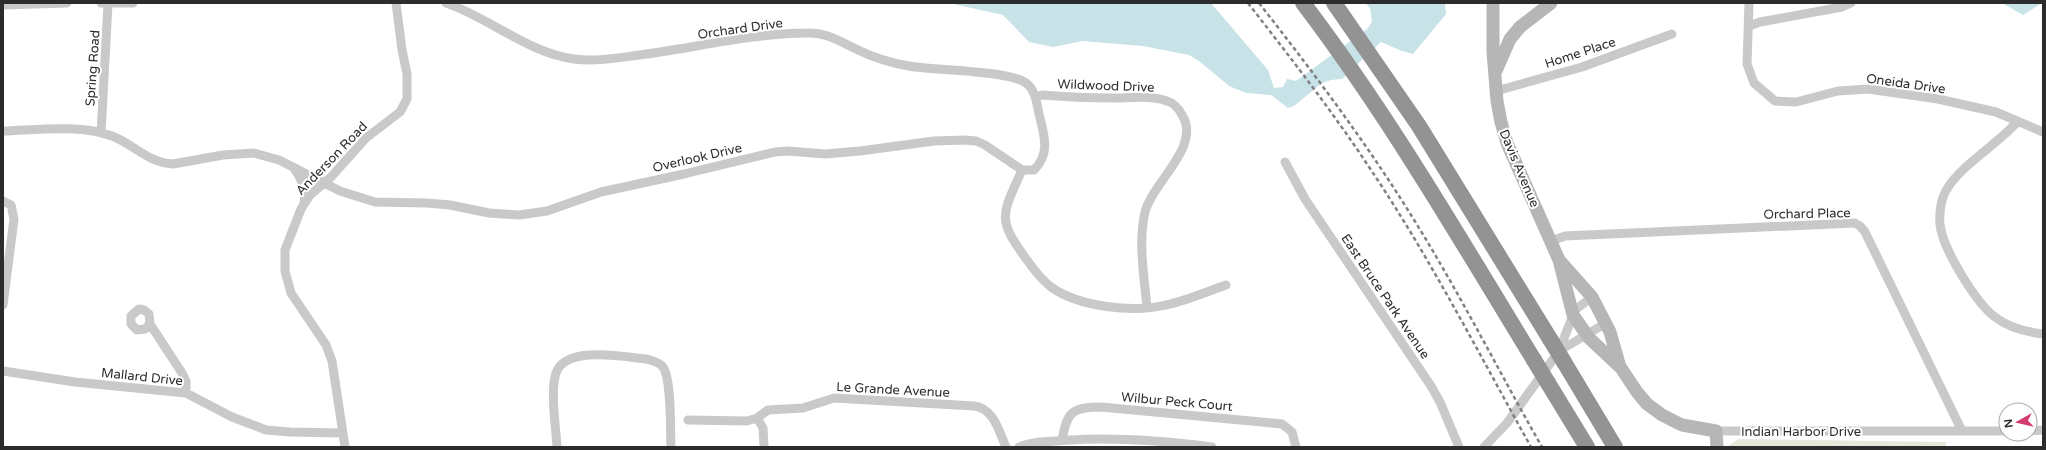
<svg xmlns="http://www.w3.org/2000/svg" width="2046" height="450" viewBox="0 0 2046 450" font-family="'Varela Round',sans-serif">
	<style>
		.green { fill: #e6e8da }
		.water { fill: #c8e3e7 }
		.lines { fill: none; stroke-linecap: round; stroke-linejoin: round }
		.street { stroke: #c9c9c9; stroke-width: 9 }
		.secondary { stroke: #b6b6b6; stroke-width: 13 }
		.highway { stroke: #939393; stroke-width: 16 }
		.rail { stroke: #818181; stroke-width: 2.5; stroke-dasharray: 4 3; stroke-linecap: butt }
		.highway-bridge { stroke: #939393; stroke-width: 16 }
		.labels { text-anchor: middle; stroke-width: 4; stroke-linejoin: round; paint-order: stroke }
		.street-label { font-size: 13px; fill: #2c2c2c; stroke: #fff }
	</style>
	<rect width="100%" height="100%" fill="#fff"/>
	<!-- green -->
	<path class="green" d="M1738,439l208,3v5h-219z"/>
	<!-- water -->
	<path class="water" d="M949,3h262l57,67 6,18 9,-1 4,-8 9,2 71,-52 5,-7 -2,-14 -5,-5h80l1,11 -33,40 -11,-3 -21,-9 -39,37 -11,1 -9,3 -28,23 -6,2 -17,-13 -25,-2 -17,-7 -30,-25 -10,-6 -46,-9 -61,-5 -29,6 -24,-5 -26,-27z
		M2002,3h40l-19,12z"/>
	<g class="lines">
		<!-- street -->
		<path class="street" d="M101,3h32
			M1749,3l-2,61 7,19 21,18 21,1 42,-11 30,-2 70,10 58,13 47,20
			M3,5l64,-2
			M1749,26l11,-4 82,-15 9,-4
			M1496,91l86,-24 90,-33
			M1035,97l7,-2c24,2 47,3 70,3 18,0 39,-3 55,3 7,2 12,8 15,14 20,31 -30,68 -37,97 -7,30 -1,64 2,95
			M2017,122c-19,22 -56,43 -70,67 -6,9 -8,24 -7,35 2,24 36,79 55,93 14,11 31,15 48,17
			M3,131c33,-1 78,-7 109,5 23,9 35,26 61,28l50,-9 31,-2 25,7 61,31 35,11 52,1 23,2 39,8 30,2 28,-4 54,-19 83,-18 91,-22 13,-1 37,3 35,-3 74,-10 31,-1 11,1 9,4 37,25h12c17,-17 10,-35 5,-56 -2,-10 -4,-25 -13,-31 -18,-13 -91,-12 -117,-17 -18,-3 -37,-9 -53,-17 -17,-8 -30,-17 -49,-16 -52,0 -109,14 -160,21 -24,3 -49,8 -73,5 -46,-6 -84,-41 -128,-56
			M101,133l7,-129
			M1285,162l20,37 126,187 9,16 19,45
			M293,167c8,10 13,23 11,36
			M1022,170c-20,45 -26,48 5,90 7,10 15,20 24,27 28,20 82,26 115,18 20,-4 40,-13 60,-20
			M3,201l8,4 3,14 -11,86
			M1551,241l14,-5 290,-13 5,3 5,6 97,199
			M150,324l-5,5 -8,1 -6,-6v-8l8,-7 5,1 5,4 1,10 32,49 4,8v12
			M1559,351l47,-28
			M3,371l72,11 111,11 46,24 34,13 24,2 53,1
			M757,418l6,10 1,19
			M688,420l59,1 10,-3 11,-8 35,-2 31,-10 140,8c20,2 25,26 32,41
			M1716,431c96,0 193,0 290,0
			M2030,431l13,-1
			M1062,440c5,-28 10,-33 39,-33l181,17 10,8 4,15
			M345,447l-13,-86 -6,-16 -35,-52 -6,-22v-21l16,-41 9,-14 21,-18 35,-39 34,-26 7,-13v-25l-5,-24 -6,-47
			M557,447c-1,-18 -7,-57 -1,-74 10,-28 68,-16 91,-14 6,2 12,3 16,8 9,13 7,63 8,80
			M1019,447c16,-6 35,-6 52,-7 48,-3 94,1 141,7
			M1484,447l23,-24 52,-72 16,-41 17,-13"/>
		<!-- secondary -->
		<path class="secondary" d="M1493,3v49l4,49 4,21 6,21 52,117 14,55 16,23 32,30 16,24 10,12 15,11 20,10 34,6 1,16
			M1496,71l14,-32 10,-12 31,-24
			M1560,261l32,36 18,35 10,35"/>
		<!-- highway -->
		<path class="highway" d="M1303,3c86,113 157,236 231,357
			M1334,3l85,123 131,213
			M1564,362l51,85
			M1548,383l39,64"/>
		<!-- rail -->
		<path class="rail" d="M1248,3c41,53 82,105 119,161 61,90 111,188 164,283
			M1259,3c54,69 106,138 152,212 47,75 87,155 131,232"/>
		<!-- highway-bridge -->
		<path class="highway-bridge" d="M1550,339l14,23
			M1534,360l14,23"/>
	</g>
	<g class="labels">
		<!-- street labels -->
		<g class="street-label">
			<text transform="translate(740 28) rotate(-8)" y="5">Orchard Drive</text>
			<text transform="translate(1580 52) rotate(-18)" y="5">Home Place</text>
			<text transform="translate(92 68) rotate(-86)" y="5">Spring Road</text>
			<text transform="translate(1906 83) rotate(8)" y="5">Oneida Drive</text>
			<text transform="translate(1106 85) rotate(2)" y="5">Wildwood Drive</text>
			<text transform="translate(697 157) rotate(-13)" y="5">Overlook Drive</text>
			<text transform="translate(331 158) rotate(-46)" y="5">Anderson Road</text>
			<text transform="translate(1520 168) rotate(67)" y="5">Davis Avenue</text>
			<text transform="translate(1807 213) rotate(-1)" y="5">Orchard Place</text>
			<text transform="translate(1386 296) rotate(56)" y="5">East Bruce Park Avenue</text>
			<text transform="translate(142 376) rotate(6)" y="5">Mallard Drive</text>
			<text transform="translate(893 389) rotate(3)" y="5">Le Grande Avenue</text>
			<text transform="translate(1177 401) rotate(5)" y="5">Wilbur Peck Court</text>
			<text x="1801" y="436">Indian Harbor Drive</text>
		</g>
	</g>
	<!-- border -->
	<rect width="2046" height="450" fill="none" stroke="#2c2c2c" stroke-width="8"/>
	<!-- north arrow -->
	<g transform="translate(2018 422) rotate(262)"><circle r="19" fill="#ffffff" stroke="#ababab"/>
	<path d="M0-3L7 15L0 10L-7 15Z" fill="#d43c6f"/>
	<text y="-6" font-size="11" font-weight="bold" text-anchor="middle" fill="#2c2c2c">N</text>
	</g>
</svg>
